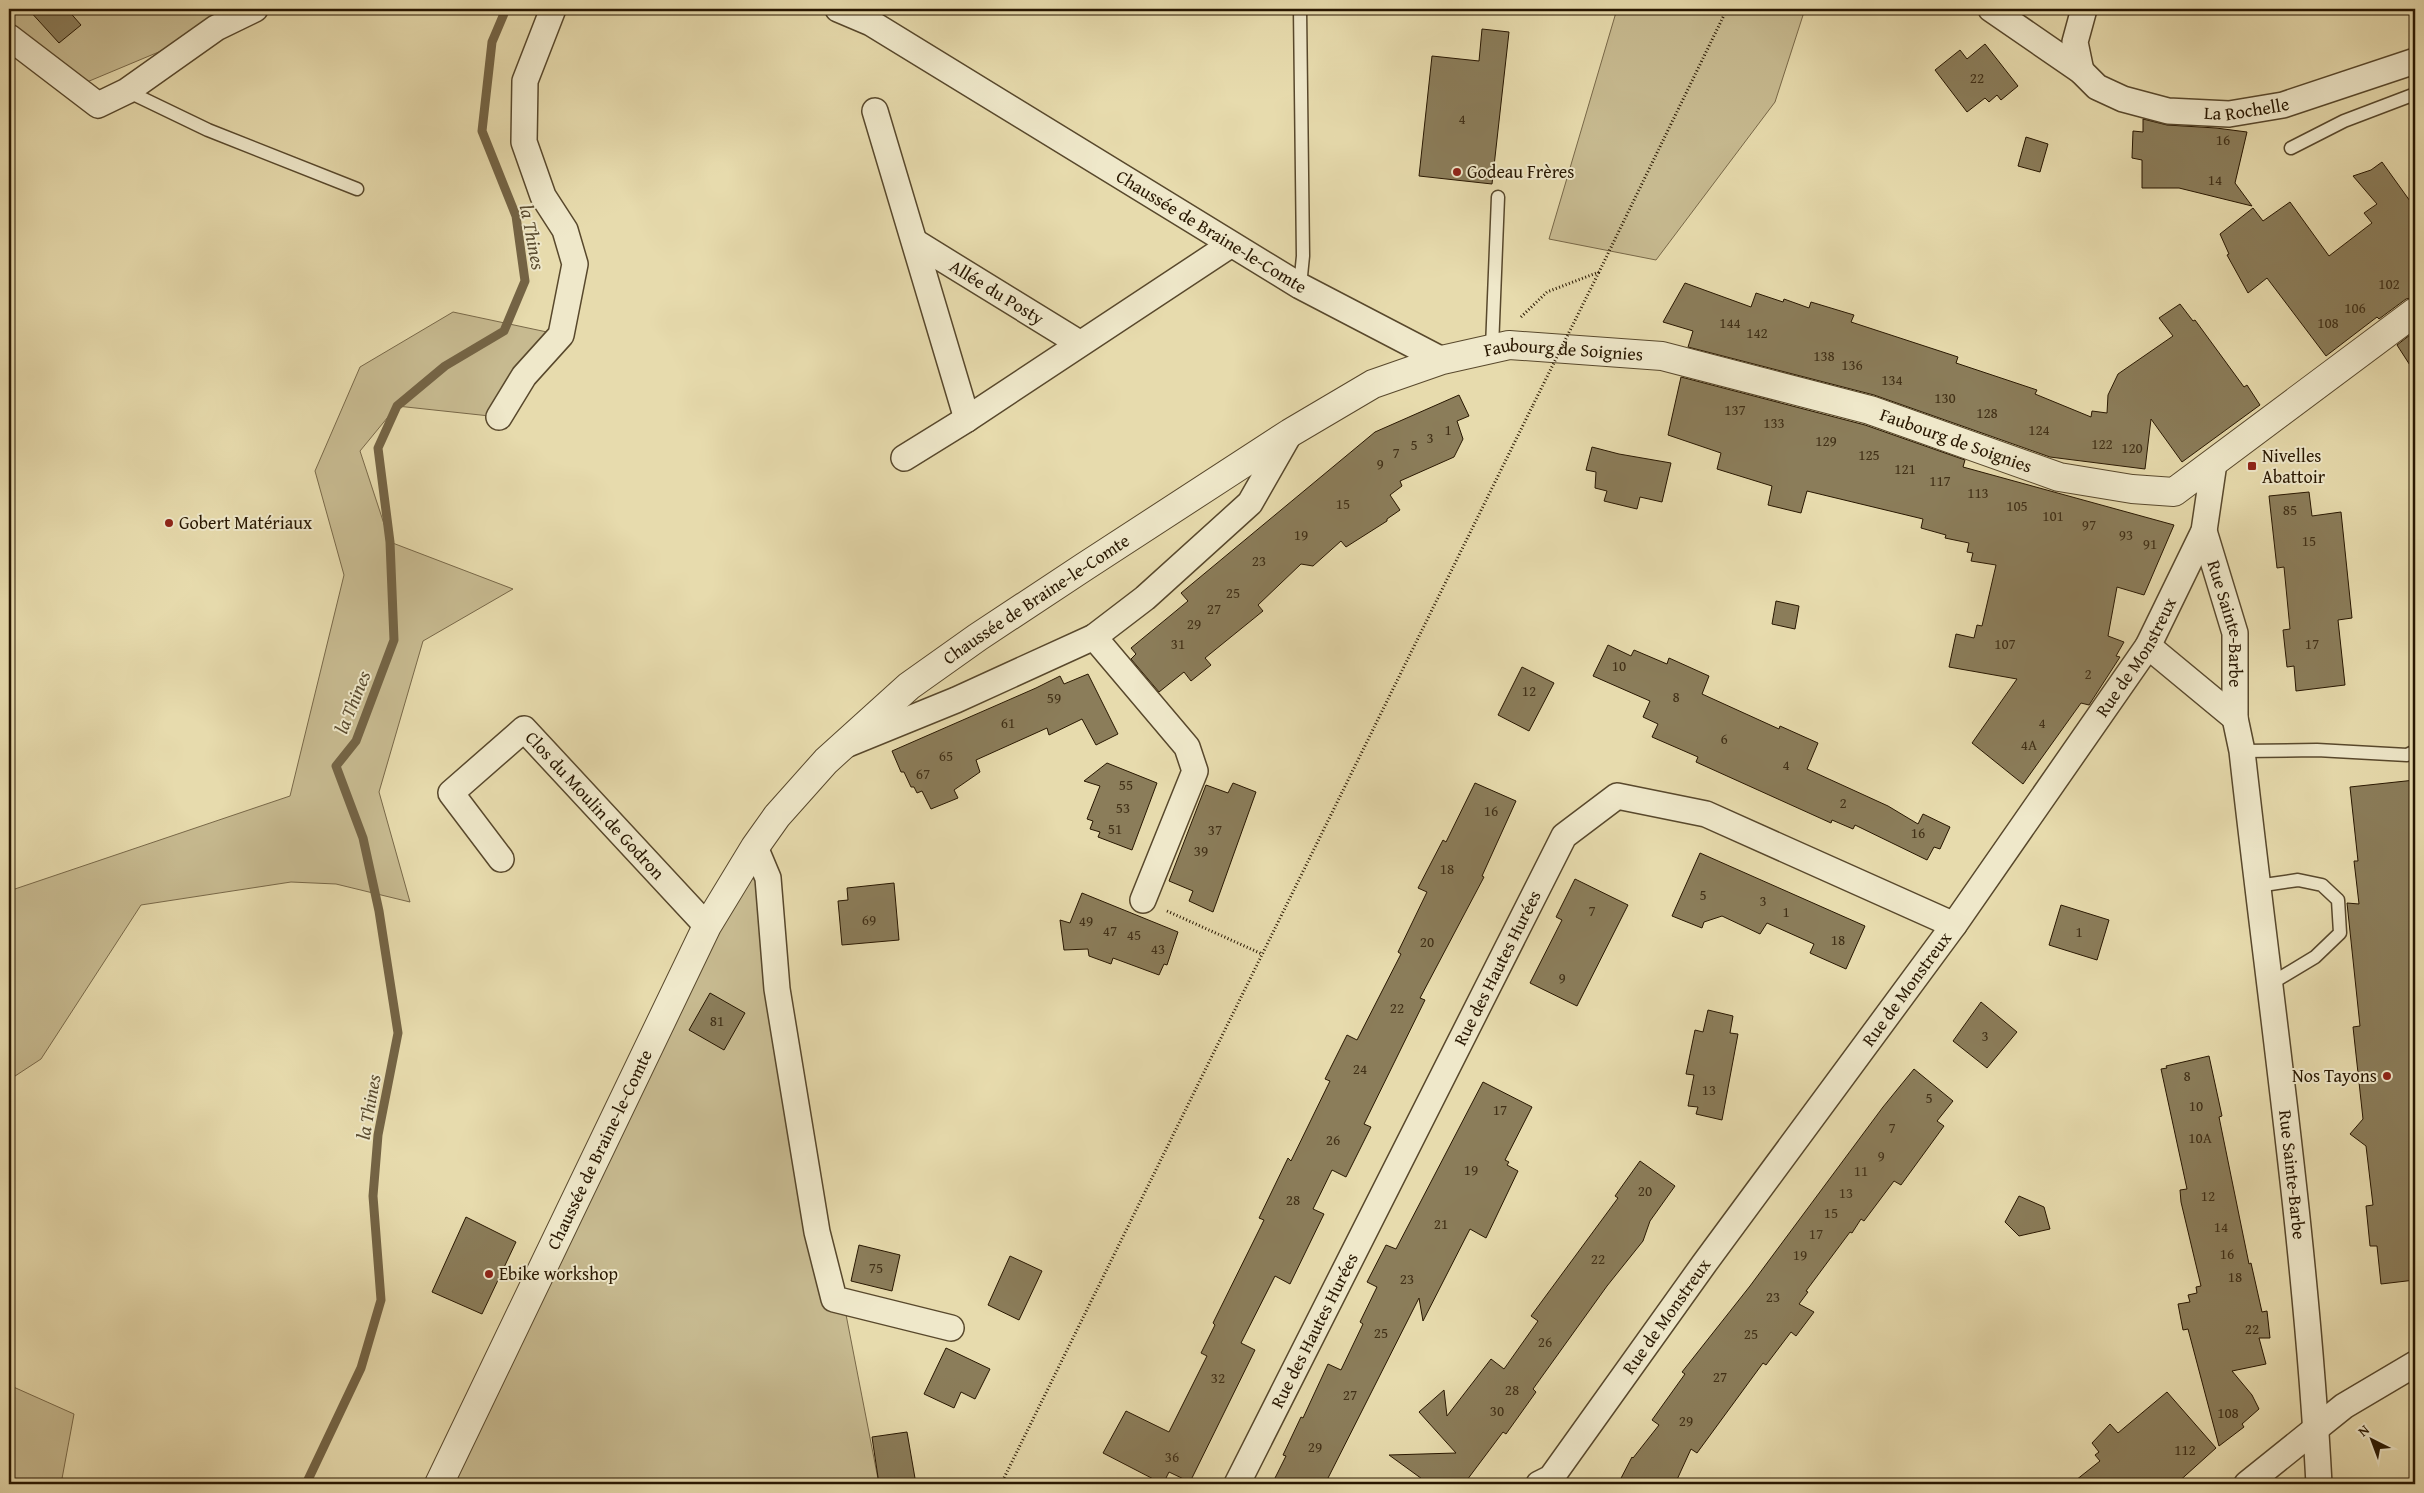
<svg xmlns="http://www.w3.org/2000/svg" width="2424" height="1493" viewBox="0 0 2424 1493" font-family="'Gentium Book Plus',serif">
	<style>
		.green { fill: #c7ba90; stroke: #786848 }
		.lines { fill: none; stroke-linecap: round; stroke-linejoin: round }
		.stream { stroke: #746445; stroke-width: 9 }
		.building { fill: #8b7d5a; stroke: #281701 }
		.service-casing { stroke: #58482c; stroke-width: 15 }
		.minor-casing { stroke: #58482c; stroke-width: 28 }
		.tertiary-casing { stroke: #58482c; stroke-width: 30 }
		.path { stroke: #281701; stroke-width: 3; stroke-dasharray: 1 2.5; stroke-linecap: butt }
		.service { stroke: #efe8ca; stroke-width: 12 }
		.minor { stroke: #efe8ca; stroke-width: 25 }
		.tertiary { stroke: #efe8ca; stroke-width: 28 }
		.path-bridge { stroke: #281701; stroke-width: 3; stroke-dasharray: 1 2.5; stroke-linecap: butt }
		.poi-dot { fill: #8f2418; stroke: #efe8ca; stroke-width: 2 }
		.labels { text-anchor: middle; stroke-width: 4; stroke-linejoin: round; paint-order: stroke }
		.number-label { font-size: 15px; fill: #413017 }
		.street-label { font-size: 18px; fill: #281701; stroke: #efe8ca }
		.poi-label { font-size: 18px; fill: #281701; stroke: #efe8ca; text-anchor: start }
		.water-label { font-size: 19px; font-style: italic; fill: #5a4b2f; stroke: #efe8ca }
	</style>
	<rect width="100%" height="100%" fill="#e7dbad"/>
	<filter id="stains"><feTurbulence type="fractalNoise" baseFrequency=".004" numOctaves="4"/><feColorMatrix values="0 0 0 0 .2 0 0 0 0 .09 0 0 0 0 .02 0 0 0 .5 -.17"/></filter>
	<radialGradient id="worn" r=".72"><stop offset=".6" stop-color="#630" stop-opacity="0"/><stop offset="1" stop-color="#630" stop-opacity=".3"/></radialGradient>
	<!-- green -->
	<path class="green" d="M9,9h246l-39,19 -141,59 -66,-50z
		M1617,9h188l-30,93 -119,158 -107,-21z
		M453,312l108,23 -62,82 -102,-11 -37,45 30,91 123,47 -90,52 -44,151 31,110 -74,-18 -45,-2 -150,23 -100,154 -32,21v-189l281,-95 54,-221 -29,-104 45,-104z
		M755,847l124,637h-440z
		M9,1385l65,29 -13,70h-52z"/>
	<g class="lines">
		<!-- stream -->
		<path class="stream" d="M306,1484l55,-116 20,-68 -8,-104 5,-61 20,-102 -19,-122 -16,-73 -27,-72 20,-25 38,-101 -4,-98 -12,-94 19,-42 48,-40 59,-35 21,-50 -9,-65 -34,-85 10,-89 14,-33"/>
	</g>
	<!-- building -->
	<path class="building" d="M28,9h39l14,16 -22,18z
		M1482,29l27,3 -17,152 -73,-8 13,-120 47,5z
		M1985,44l33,42 -17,14 -4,-5 -8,7 -4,-4 -18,14 -32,-42 25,-20 7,9z
		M2143,119l24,6 49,3 31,4 -12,51 17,23 -73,-18h-37v-28l-10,-2 1,-27 10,1z
		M2026,137l22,7 -8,28 -22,-6z
		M2382,162l33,46v89l-9,2 -27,20 -2,-2 -51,39 -59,-78 -19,15 -21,-38 2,-1 -9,-20 33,-26 10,13 27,-19 39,54 43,-33 -8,-10 13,-9 -24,-28 18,-6z
		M1685,283l66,24 5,-14 27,9 1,-3 25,9 2,-6 43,13 -3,7 107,35 -2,6 81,27 -2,4 56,23 1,-6 15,2 1,-18 10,-21 55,-38 -14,-18 21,-14 13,17 2,-1 49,67 3,-2 13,20 -78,57 -31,-43 -6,50 -95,-12 -176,-62 -186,-48 5,-16 -30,-9z
		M2415,331v42l-18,-28z
		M1681,377l184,48 100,35 -2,7 211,58 -30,70 -27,-8 -9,49 16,6 -8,14 4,1 -31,48 -8,-2 -58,81 -51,-41 45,-64 -68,-12 7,-33 18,4 3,-13 5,1 14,-61 -25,-4 2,-8 -6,-1 2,-9 -24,-5 1,-3 -25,-7 2,-9 -116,-28 -6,22 -33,-8 4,-19 -55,-17 4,-16 -53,-18z
		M1459,395l10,21 -12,5 6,18 -9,18 -54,24 2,5 -12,9 10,15 -13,9v2l-41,26 -5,-6 -28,25 -12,-2 -43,41 5,6 -58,47 6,7 -20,16 -7,-9 -25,20 -28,-33 5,-5 -5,-6 57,-47 -7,-8 194,-161z
		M1592,447l27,7 52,9 -9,39 -22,-5 -3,12 -33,-8 3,-10 -12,-3 1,-16 -10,-2z
		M2309,492l3,24 29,-4 11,106 -14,2 7,65 -49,6 -2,-25 -7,1 -4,-37 7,-1 -6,-62 -7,1 -8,-72z
		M1776,601l23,5 -4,23 -23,-5z
		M1608,645l23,11 3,-6 33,14 2,-6 40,18 -7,18 77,35 1,-3 38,17 -11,26 81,37 30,18 5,-10 27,13 -10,22 -6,-2 -7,13 -72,-35 -2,4 -21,-9 -1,3 -135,-61 2,-5 -46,-20 6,-13 -15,-7 7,-16 -57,-25z
		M1522,667l32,16 -25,48 -31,-16z
		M1088,674l30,60 -22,11 -14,-26 -33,16 -2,-7 -71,32 4,12 -26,18 4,8 -27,11 -9,-18 -5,2 -3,-6h-3l-7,-15h-3l-9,-21 144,-63 24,-12 4,8z
		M1107,763l50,20 -25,67 -34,-13 2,-5 -10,-3 3,-8 -6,-2 13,-33 -16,-5z
		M2415,780v500l-34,4 -4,-38h-7l-4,-40 7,-1 -7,-59 -16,-12 13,-15 -10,-92 7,-1 -13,-123 12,1 -5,-43h4l-8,-74z
		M1233,783l23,9 -43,120 -24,-11 4,-10 -24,-10 37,-96 22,8z
		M1475,783l41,18 -34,75 2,1 -64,121 5,2 -61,124 7,3 -25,50 -14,-7 -19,39 11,5 -34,70 -15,-8 -34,67 14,7 -65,132 -21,-10 -6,12 -60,-31 23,-42 43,21 38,-76 -6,-3 14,-28 -2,-2 51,-103 -5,-2 29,-60 3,3 39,-80 -5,-2 22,-44 10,5 44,-86 -3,-2 29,-60 -9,-4 25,-48 3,2z
		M1700,853l165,73 -19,43 -36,-16 4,-9 -47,-21 -7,11 -38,-18 -18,6 -2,6 -30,-12z
		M1575,879l53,26 -51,101 -47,-23 32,-63 -6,-3z
		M894,883l5,57 -57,5 -4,-44 10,-1 -1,-12z
		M1082,893l96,39 -11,33 -3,-1 -5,11 -46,-17 -2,6 -22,-8 -1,-7 -24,1 -4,-30 10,3z
		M2061,905l48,15 -12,40 -48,-15z
		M710,993l35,20 -21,37 -35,-20z
		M1981,1002l36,30 -30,36 -34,-27z
		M1708,1010l25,6 -3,17 8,1 -16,86 -26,-6 2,-7 -10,-1 6,-31 -8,-1 9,-44 8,2z
		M2209,1056l13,60 -3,1 30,147 2,-1 11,49 5,-1 3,27h-11l7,26 -34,7 20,24 7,14 -17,15 2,3 -25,19 -31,-117 -5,1 -5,-26 12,-2 -2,-7 9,-2 -1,-6 5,-1 -20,-84 -1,-12 7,-1 -26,-120 6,-1 -1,-2z
		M1914,1069l39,32 -16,20 7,5 -43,59 -7,-4 -30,40 -3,-2 -9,14 -2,-1 -44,59 2,1 -9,12 15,8 -18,24 -5,-4 -25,33 -3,-2 -66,90 -6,-4 -16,35h-57l14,-27 1,1 26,-33 -7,-5 33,-46 -3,-2 68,-86 133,-179z
		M1483,1082l49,25 -27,53 4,2 -2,3 11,6 -32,67 -16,-9 -47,92 -4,-23 -94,186h-53l14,-28 -3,-1 18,-38 2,1 25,-54 13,6 22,-46 -3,-2 17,-35 -10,-5 19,-37 10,4z
		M1640,1161l35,25 -25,35 -7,20 -36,45 -74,103 3,3 -30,42 -3,-2 -39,52h-35l-40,-29 67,-2 -37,-41 25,-22 3,26 44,-57 13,10 34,-48 -7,-5 87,-118 -3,-2z
		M2019,1196l25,11 6,22 -31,7 -14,-14z
		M466,1217l50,25 -34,72 -50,-22z
		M859,1245l41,10 -8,36 -41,-10z
		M1010,1256l32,15 -23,49 -31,-15z
		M946,1348l44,21 -15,30 -14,-7 -7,16 -30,-14z
		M2167,1392l49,56 -40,36h-105l29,-23 -5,-6 4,-3 -7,-9 18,-19 8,9z
		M907,1432l9,52h-37l-7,-47z"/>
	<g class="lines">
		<!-- service casing -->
		<g class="service-casing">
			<path id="service" d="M127,91l81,39 149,59
				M2291,148l53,-27 71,-27
				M1300,286l3,-30 -3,-247
				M1492,348l6,-151
				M2242,751l75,-1 90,5 8,-4
				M2257,886l41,-6 24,5 16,15 2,33 -25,24 -45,27"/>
		</g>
		<!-- minor casing -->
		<g class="minor-casing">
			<g id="minor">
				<path id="s1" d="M838,9l33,14 429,263 142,74"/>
				<path id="s2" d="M1991,9l90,62 16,16 26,12 45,12 61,3 54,-9 132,-44"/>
				<path d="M9,37l89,68 29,-14 89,-63 39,-19"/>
				<path d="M2081,71l-6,-29 9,-33"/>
				<path d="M875,111l92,308 263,-174"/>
				<path id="s3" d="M915,242l164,101"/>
				<path d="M499,417l25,-41 37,-41 14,-71 -10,-34 -22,-34 -19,-54 1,-61 28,-72"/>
				<path d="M904,458l63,-39"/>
				<path id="s4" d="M2204,531l31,102v85l7,33c27,244 64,488 77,733"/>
				<path d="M1094,637l93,110 8,24 -52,129"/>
				<path d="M2148,646l87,72"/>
				<path d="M848,744l108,-44 138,-63 51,-39 105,-95 40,-70"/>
				<path d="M755,847l13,31 9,111 40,243 17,67 117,29"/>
				<path id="s5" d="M501,859l-50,-66 73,-64 183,197"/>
				<path id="s6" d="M1237,1484l327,-648 53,-40 89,18 248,111"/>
				<path id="s7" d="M1539,1484l12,-6 153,-214 250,-339 194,-279 56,-115 10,-68"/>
				<path d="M2247,1484l97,-78 71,-42"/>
			</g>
		</g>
		<!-- tertiary casing -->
		<g class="tertiary-casing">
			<g id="tertiary">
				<path id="s8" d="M439,1484l268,-558 48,-79 22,-31 49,-55 83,-75 69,-49 106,-70 206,-134 83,-49 69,-24 67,-15 153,11 208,54 189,67 73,12 42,3 241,-180"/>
			</g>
		</g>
		<!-- path -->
		<path class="path" d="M1521,317l26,-25 52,-20 128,-263
			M1167,911l95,43
			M1001,1484l532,-1079"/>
		<!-- service -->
		<use href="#service" class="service"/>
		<!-- minor -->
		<use href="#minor" class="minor"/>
		<!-- tertiary -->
		<use href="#tertiary" class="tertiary"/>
		<!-- path-bridge -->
		<path class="path-bridge" d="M1533,405l66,-133"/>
	</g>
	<!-- markers -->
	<g class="poi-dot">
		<circle cx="1457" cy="172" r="5"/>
		<rect x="2247" y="461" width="10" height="10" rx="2.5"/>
		<circle cx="169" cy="523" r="5"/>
		<circle cx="2387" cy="1076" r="5"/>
		<circle cx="489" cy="1274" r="5"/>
	</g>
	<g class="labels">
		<!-- number labels -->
		<g class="number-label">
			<text x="1977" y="83">22</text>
			<text x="1462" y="124">4</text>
			<text x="2223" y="145">16</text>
			<text x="2215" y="185">14</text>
			<text x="2389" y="289">102</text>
			<text x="2355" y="313">106</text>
			<text x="1730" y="328">144</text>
			<text x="2328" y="328">108</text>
			<text x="1757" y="338">142</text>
			<text x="1824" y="361">138</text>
			<text x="1852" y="370">136</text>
			<text x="1892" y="385">134</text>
			<text x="1945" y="403">130</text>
			<text x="1735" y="415">137</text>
			<text x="1987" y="418">128</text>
			<text x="1774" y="428">133</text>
			<text x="1448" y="435">1</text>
			<text x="2039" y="435">124</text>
			<text x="1430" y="443">3</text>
			<text x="1826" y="446">129</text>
			<text x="2102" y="449">122</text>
			<text x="1414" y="450">5</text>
			<text x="2132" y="453">120</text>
			<text x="1396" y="458">7</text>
			<text x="1869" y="460">125</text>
			<text x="1380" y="469">9</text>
			<text x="1905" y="474">121</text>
			<text x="1940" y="486">117</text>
			<text x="1978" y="498">113</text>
			<text x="1343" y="509">15</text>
			<text x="2017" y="511">105</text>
			<text x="2290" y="515">85</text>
			<text x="2053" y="521">101</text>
			<text x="2089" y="530">97</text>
			<text x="1301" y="540">19</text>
			<text x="2126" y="540">93</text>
			<text x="2309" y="546">15</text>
			<text x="2150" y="549">91</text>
			<text x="1259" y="566">23</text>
			<text x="1233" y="598">25</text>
			<text x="1214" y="614">27</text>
			<text x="1194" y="629">29</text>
			<text x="1178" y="649">31</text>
			<text x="2005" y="649">107</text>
			<text x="2312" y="649">17</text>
			<text x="1619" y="671">10</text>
			<text x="2088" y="679">2</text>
			<text x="1529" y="696">12</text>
			<text x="1676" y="702">8</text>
			<text x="1054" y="703">59</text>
			<text x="1008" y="728">61</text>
			<text x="2042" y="728">4</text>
			<text x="1724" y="744">6</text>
			<text x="2029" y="750">4A</text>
			<text x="946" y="761">65</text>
			<text x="1786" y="770">4</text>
			<text x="923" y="779">67</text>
			<text x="1126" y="790">55</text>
			<text x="1843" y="808">2</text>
			<text x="1123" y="813">53</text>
			<text x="1491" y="816">16</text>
			<text x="1115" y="834">51</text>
			<text x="1215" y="835">37</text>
			<text x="1918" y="838">16</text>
			<text x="1201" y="856">39</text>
			<text x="1447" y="874">18</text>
			<text x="1703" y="900">5</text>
			<text x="1763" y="906">3</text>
			<text x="1592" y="916">7</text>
			<text x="1786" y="917">1</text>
			<text x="869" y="925">69</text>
			<text x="1086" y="926">49</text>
			<text x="1110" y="936">47</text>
			<text x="2079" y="937">1</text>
			<text x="1134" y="940">45</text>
			<text x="1838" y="945">18</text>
			<text x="1427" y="947">20</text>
			<text x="1158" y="954">43</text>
			<text x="1562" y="983">9</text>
			<text x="1397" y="1013">22</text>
			<text x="717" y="1026">81</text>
			<text x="1985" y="1041">3</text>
			<text x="1360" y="1074">24</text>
			<text x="2187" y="1081">8</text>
			<text x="1709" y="1095">13</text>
			<text x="1929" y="1103">5</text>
			<text x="2196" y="1111">10</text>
			<text x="1500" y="1115">17</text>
			<text x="1892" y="1133">7</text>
			<text x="2200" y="1143">10A</text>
			<text x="1333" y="1145">26</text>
			<text x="1881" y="1161">9</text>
			<text x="1471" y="1175">19</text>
			<text x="1861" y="1176">11</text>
			<text x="1645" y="1196">20</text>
			<text x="1846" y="1198">13</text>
			<text x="2208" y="1201">12</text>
			<text x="1293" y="1205">28</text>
			<text x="1831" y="1218">15</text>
			<text x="1441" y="1229">21</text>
			<text x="2221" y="1232">14</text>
			<text x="1816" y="1239">17</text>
			<text x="2227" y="1259">16</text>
			<text x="1800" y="1260">19</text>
			<text x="1598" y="1264">22</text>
			<text x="876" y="1273">75</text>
			<text x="2235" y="1282">18</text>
			<text x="1407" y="1284">23</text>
			<text x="1773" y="1302">23</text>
			<text x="2252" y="1334">22</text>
			<text x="1381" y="1338">25</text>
			<text x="1751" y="1339">25</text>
			<text x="1545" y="1347">26</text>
			<text x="1720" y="1382">27</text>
			<text x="1218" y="1383">32</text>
			<text x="1512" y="1395">28</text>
			<text x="1350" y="1400">27</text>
			<text x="1497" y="1416">30</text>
			<text x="2228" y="1418">108</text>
			<text x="1686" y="1426">29</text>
			<text x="1315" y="1452">29</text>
			<text x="2185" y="1455">112</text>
			<text x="1172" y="1462">36</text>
		</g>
		<!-- street labels -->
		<g class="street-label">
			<text dy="6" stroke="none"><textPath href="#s2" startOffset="286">La Rochelle</textPath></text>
			<text dy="6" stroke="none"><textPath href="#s1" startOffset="435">Chaussée de Braine-le-Comte</textPath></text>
			<text dy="6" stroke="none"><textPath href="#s3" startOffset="96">Allée du Posty</textPath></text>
			<text dy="6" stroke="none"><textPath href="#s8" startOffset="1685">Faubourg de Soignies</textPath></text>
			<text dy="6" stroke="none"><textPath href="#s8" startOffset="2090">Faubourg de Soignies</textPath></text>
			<text dy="6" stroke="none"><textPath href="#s8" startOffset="1089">Chaussée de Braine-le-Comte</textPath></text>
			<text dy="6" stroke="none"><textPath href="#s4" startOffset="96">Rue Sainte-Barbe</textPath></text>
			<text dy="6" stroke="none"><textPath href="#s7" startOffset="1022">Rue de Monstreux</textPath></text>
			<text dy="6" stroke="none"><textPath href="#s5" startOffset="284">Clos du Moulin de Godron</textPath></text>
			<text dy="6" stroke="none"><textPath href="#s6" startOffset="578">Rue des Hautes Hurées</textPath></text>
			<text dy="6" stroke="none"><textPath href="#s7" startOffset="618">Rue de Monstreux</textPath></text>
			<text dy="6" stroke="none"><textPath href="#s8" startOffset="371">Chaussée de Braine-le-Comte</textPath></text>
			<text dy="6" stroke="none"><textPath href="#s4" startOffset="652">Rue Sainte-Barbe</textPath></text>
			<text dy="6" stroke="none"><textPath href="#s7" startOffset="212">Rue de Monstreux</textPath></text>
			<text dy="6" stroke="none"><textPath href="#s6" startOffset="172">Rue des Hautes Hurées</textPath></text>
		</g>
		<!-- poi labels -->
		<g class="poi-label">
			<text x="1467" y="178">Godeau Frères</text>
			<text x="2262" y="462">Nivelles<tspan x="2262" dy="21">Abattoir</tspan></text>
			<text x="179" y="529">Gobert Matériaux</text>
			<text x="2377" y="1082" text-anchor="end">Nos Tayons</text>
			<text x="499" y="1280">Ebike workshop</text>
		</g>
		<!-- water labels -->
		<g class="water-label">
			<text transform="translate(533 237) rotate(79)" y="7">la Thines</text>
			<text transform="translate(352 702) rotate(-68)" y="7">la Thines</text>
			<text transform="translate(368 1107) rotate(-80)" y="7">la Thines</text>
		</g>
	</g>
	<!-- margin -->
	<rect width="2424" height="1493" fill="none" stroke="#e7dbad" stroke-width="30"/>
	<rect x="10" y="10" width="2404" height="1473" fill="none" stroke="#281701" stroke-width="2.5"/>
	<rect x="15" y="15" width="2394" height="1463" fill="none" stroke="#281701"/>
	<!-- north arrow -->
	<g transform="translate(2372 1440) rotate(318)" stroke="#efe8ca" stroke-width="4" paint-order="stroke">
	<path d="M0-4L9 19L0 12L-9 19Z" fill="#281701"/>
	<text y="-8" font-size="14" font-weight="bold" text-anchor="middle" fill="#281701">N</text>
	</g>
	<rect width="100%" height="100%" filter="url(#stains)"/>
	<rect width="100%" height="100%" fill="url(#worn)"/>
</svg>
